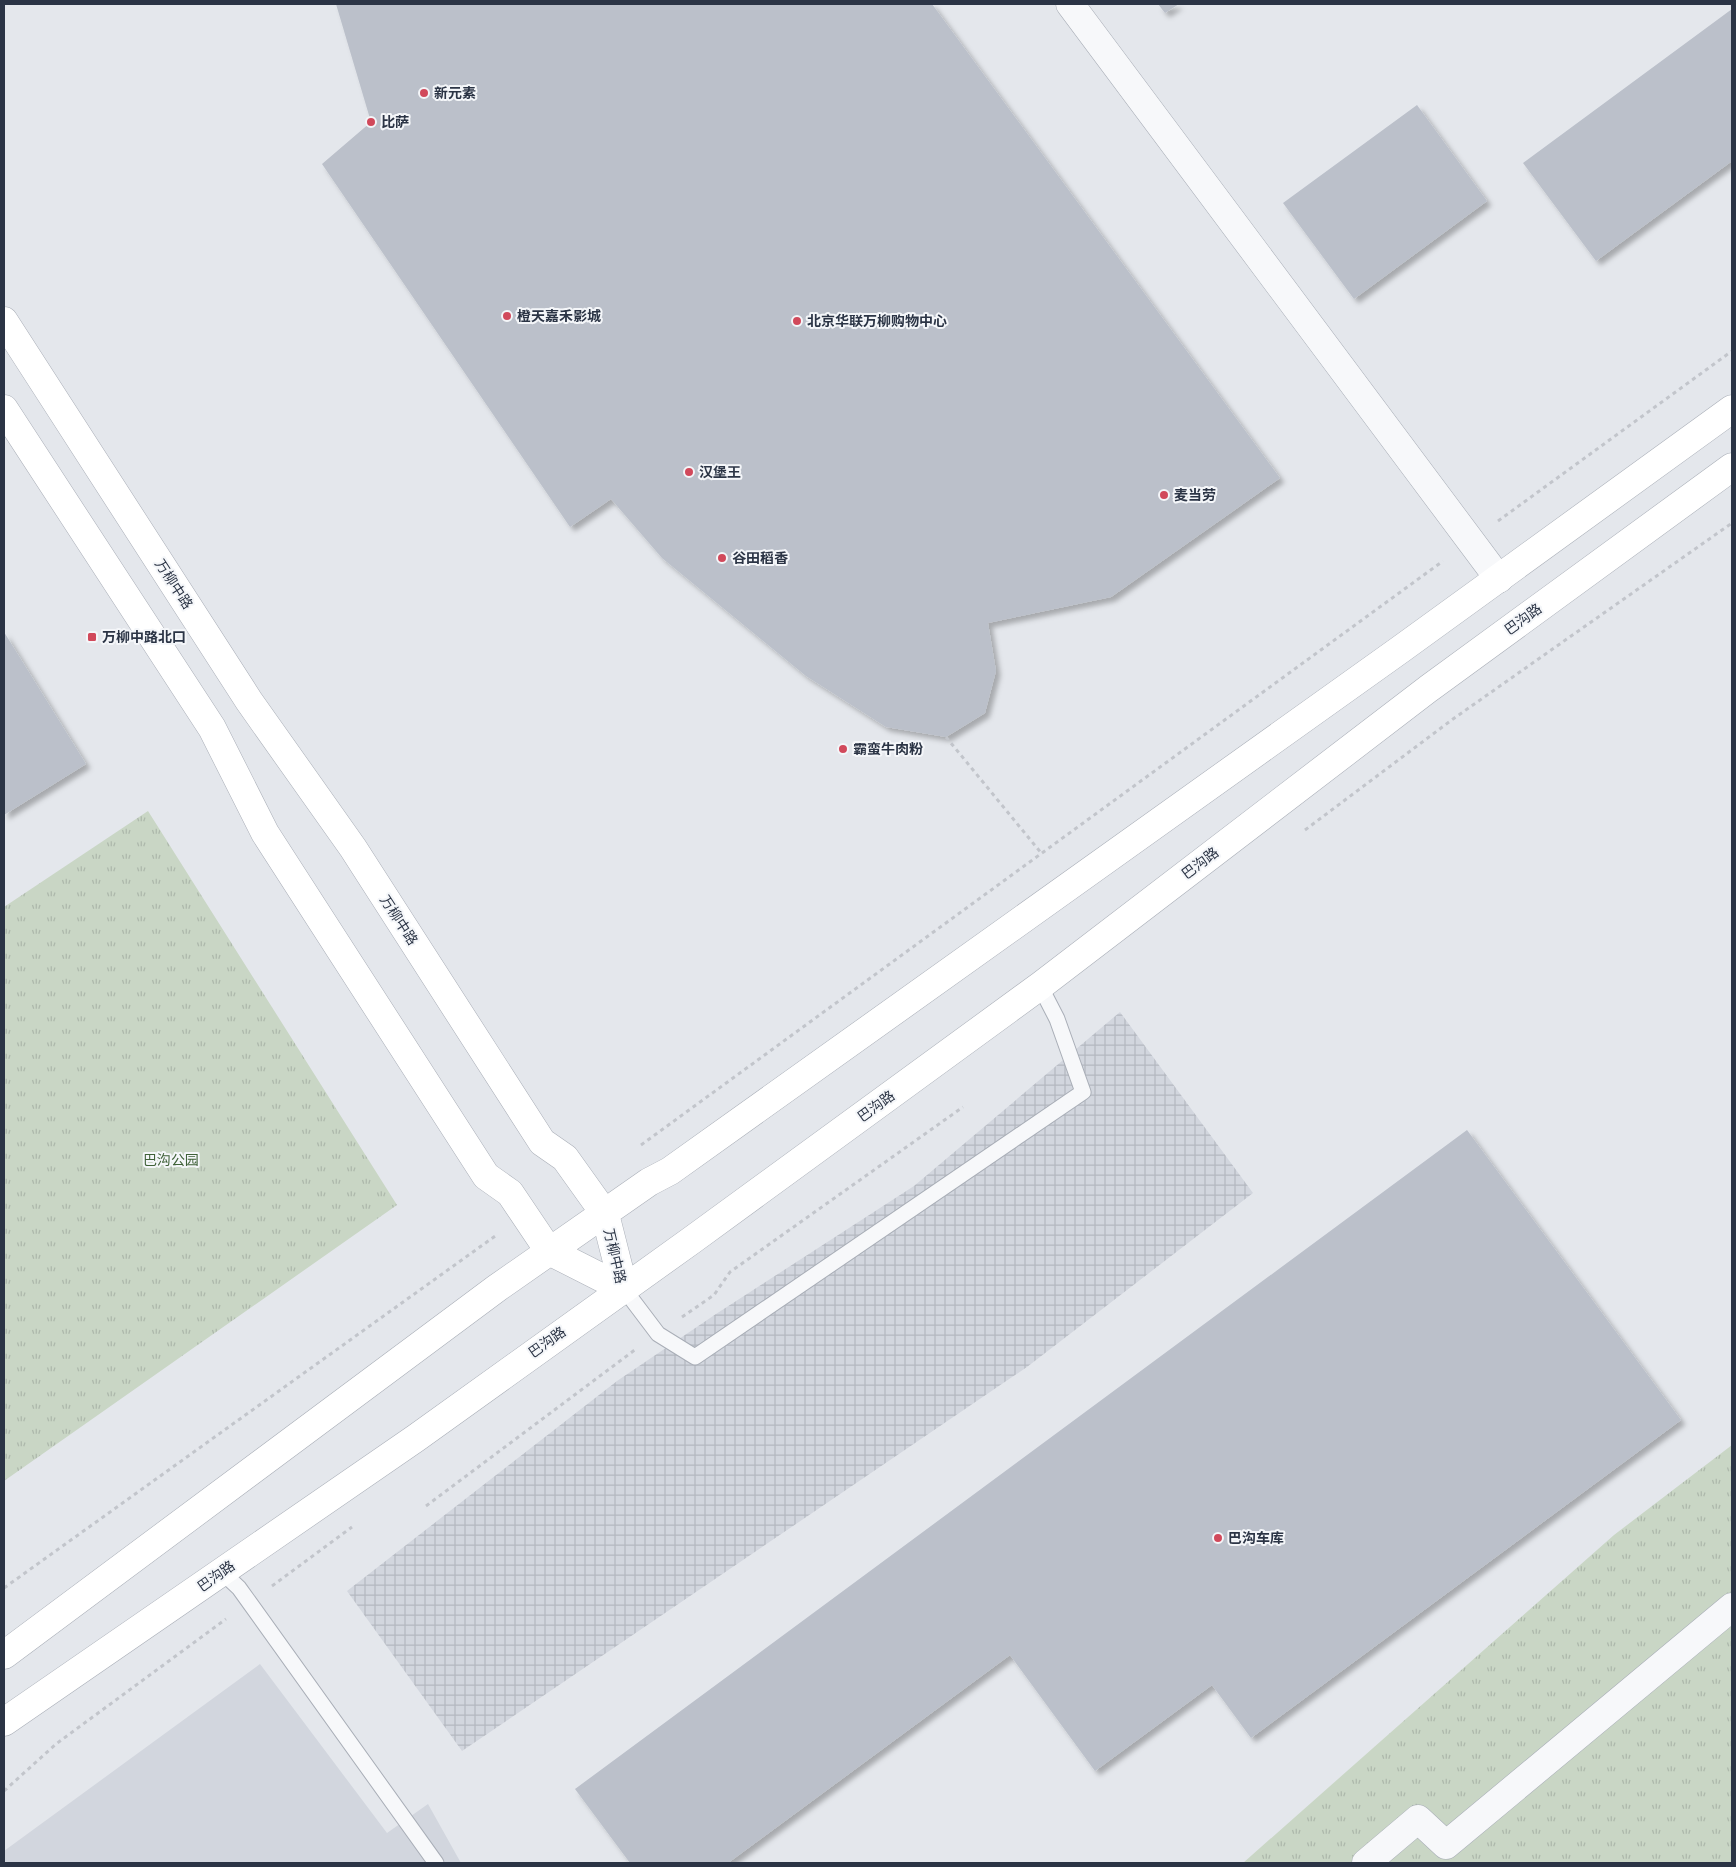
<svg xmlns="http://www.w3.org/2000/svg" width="1736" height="1867" viewBox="0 0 1736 1867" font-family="'Space Grotesk','Noto Sans SC',sans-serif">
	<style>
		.built { fill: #d2d6de }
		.industrial { fill: url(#industrial-grid) }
		.grass { fill: url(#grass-tufts) }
		.building { fill: #bbc0ca; filter: url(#shadow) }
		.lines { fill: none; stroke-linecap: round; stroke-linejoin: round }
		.lane-casing { stroke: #a9aeb7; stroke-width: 17 }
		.street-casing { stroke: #a9aeb7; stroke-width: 29 }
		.secondary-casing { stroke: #a9aeb7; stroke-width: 29 }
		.path { stroke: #c2c5cb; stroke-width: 3; stroke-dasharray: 4 4; stroke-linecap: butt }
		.lane { stroke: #f7f8fa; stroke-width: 15 }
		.street { stroke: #f7f8fa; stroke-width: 28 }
		.secondary { stroke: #fff; stroke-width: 28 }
		.poi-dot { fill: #d1495b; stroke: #f4f6f9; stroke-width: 2 }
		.labels { text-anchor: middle; stroke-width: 4; stroke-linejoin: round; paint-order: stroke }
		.poi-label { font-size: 14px; font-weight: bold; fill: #2b3445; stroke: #f4f6f9; text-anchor: start }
		.street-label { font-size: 14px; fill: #2b3445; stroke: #f4f6f9 }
		.park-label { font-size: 14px; fill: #3f6138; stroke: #f4f6f9 }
	</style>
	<defs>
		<pattern id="industrial-grid" width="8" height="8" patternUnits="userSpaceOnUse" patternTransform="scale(1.25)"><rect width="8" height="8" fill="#d2d6de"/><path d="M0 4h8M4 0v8" fill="none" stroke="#b4b8c0"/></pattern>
		<pattern id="grass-tufts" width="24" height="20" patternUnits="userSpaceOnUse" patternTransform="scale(1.25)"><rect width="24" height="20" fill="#c9d6c5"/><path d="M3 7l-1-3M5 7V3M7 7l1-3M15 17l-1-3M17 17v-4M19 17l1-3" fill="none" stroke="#adb8ab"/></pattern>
		<filter id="shadow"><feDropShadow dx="4.5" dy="4.5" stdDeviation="2.5" flood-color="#0004"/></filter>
	</defs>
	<rect width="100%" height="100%" fill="#e4e7ec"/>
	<!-- built -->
	<path class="built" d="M260,1664l127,169 41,-29 33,59h-457v-12z"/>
	<!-- industrial -->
	<path class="industrial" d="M1120,1012l133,181 -226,174 -565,384 -115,-160 270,-210 99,-67 198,-128z"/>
	<!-- grass -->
	<path class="grass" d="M148,811l249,394 -393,276v-574z
		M1732,1445v418h-489l371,-328z"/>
	<!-- building -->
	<path class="building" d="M336,4h596l348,474 -169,119 -123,26 8,48 -11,42 -39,24 -60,-10 -80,-51 -144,-118 -51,-59 -41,28 -248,-363 49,-42z
		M1158,4h21l-14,9z
		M1732,9v152l-136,100 -73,-98z
		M1417,105l70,96 -133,98 -71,-96z
		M4,632l82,132 -82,51z
		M1467,1130l214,290 -430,318 -39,-53 -117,86 -85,-116 -282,208h-98l-55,-74z"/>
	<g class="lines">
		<!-- lane casing -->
		<g class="lane-casing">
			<path id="lane" d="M624,1289l34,45 37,23 388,-265 -26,-73 -17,-33
				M222,1572l17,16 197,275"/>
		</g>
		<!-- street casing -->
		<g class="street-casing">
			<path id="street" d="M1070,4l429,575
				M1366,1863l52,-44 28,26 286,-238"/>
		</g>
		<!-- secondary casing -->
		<g class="secondary-casing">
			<path id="secondary" d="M4,321l245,380 104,147 189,294 23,16 40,56 19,75
				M4,409l208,319 53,105 221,343 24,17 39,58 75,38
				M4,1655l493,-367 152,-106 21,-11 731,-522 331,-240
				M4,1722l412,-284 276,-198 348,-254 388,-297 304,-222"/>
		</g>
		<!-- path -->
		<path class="path" d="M1498,521l234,-170
			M946,737l96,117
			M1305,830l148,-111 279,-196
			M641,1145l802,-584
			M682,1317l32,-22 16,-23 233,-165
			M426,1506l210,-157
			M272,1586l80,-59
			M4,1588l494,-354
			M4,1791l52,-47 170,-125"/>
		<!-- lane -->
		<use href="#lane" class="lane"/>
		<!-- street -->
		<use href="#street" class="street"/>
		<!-- secondary -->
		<use href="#secondary" class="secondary"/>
	</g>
	<!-- markers -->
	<g class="poi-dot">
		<circle cx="424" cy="93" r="5"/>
		<circle cx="371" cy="122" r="5"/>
		<circle cx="507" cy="316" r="5"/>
		<circle cx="797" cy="321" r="5"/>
		<circle cx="689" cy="472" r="5"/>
		<circle cx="1164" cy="495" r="5"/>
		<circle cx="722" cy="558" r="5"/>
		<rect x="87" y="632" width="10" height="10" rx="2.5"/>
		<circle cx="843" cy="749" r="5"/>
		<circle cx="1218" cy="1538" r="5"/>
	</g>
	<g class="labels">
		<!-- poi labels -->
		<g class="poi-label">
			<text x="434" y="98">新元素</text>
			<text x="381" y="127">比萨</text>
			<text x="517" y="321">橙天嘉禾影城</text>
			<text x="807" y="326">北京华联万柳购物中心</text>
			<text x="699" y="477">汉堡王</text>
			<text x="1174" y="500">麦当劳</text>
			<text x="732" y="563">谷田稻香</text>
			<text x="102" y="642">万柳中路北口</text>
			<text x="853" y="754">霸蛮牛肉粉</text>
			<text x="1228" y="1543">巴沟车库</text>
		</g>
		<!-- street labels -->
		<g class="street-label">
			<text transform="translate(174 584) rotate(57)" y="5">万柳中路</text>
			<text transform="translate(1523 619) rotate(-36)" y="5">巴沟路</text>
			<text transform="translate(1200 863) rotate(-37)" y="5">巴沟路</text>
			<text transform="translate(399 920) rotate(57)" y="5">万柳中路</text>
			<text transform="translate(876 1106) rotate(-36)" y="5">巴沟路</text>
			<text transform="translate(615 1256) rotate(77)" y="5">万柳中路</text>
			<text transform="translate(547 1342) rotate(-35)" y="5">巴沟路</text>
			<text transform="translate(216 1576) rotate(-35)" y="5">巴沟路</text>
		</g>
		<!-- park labels -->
		<g class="park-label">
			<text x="171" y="1165">巴沟公园</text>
		</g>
	</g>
	<!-- border -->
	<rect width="1736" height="1867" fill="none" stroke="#2b3445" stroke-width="10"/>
</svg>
